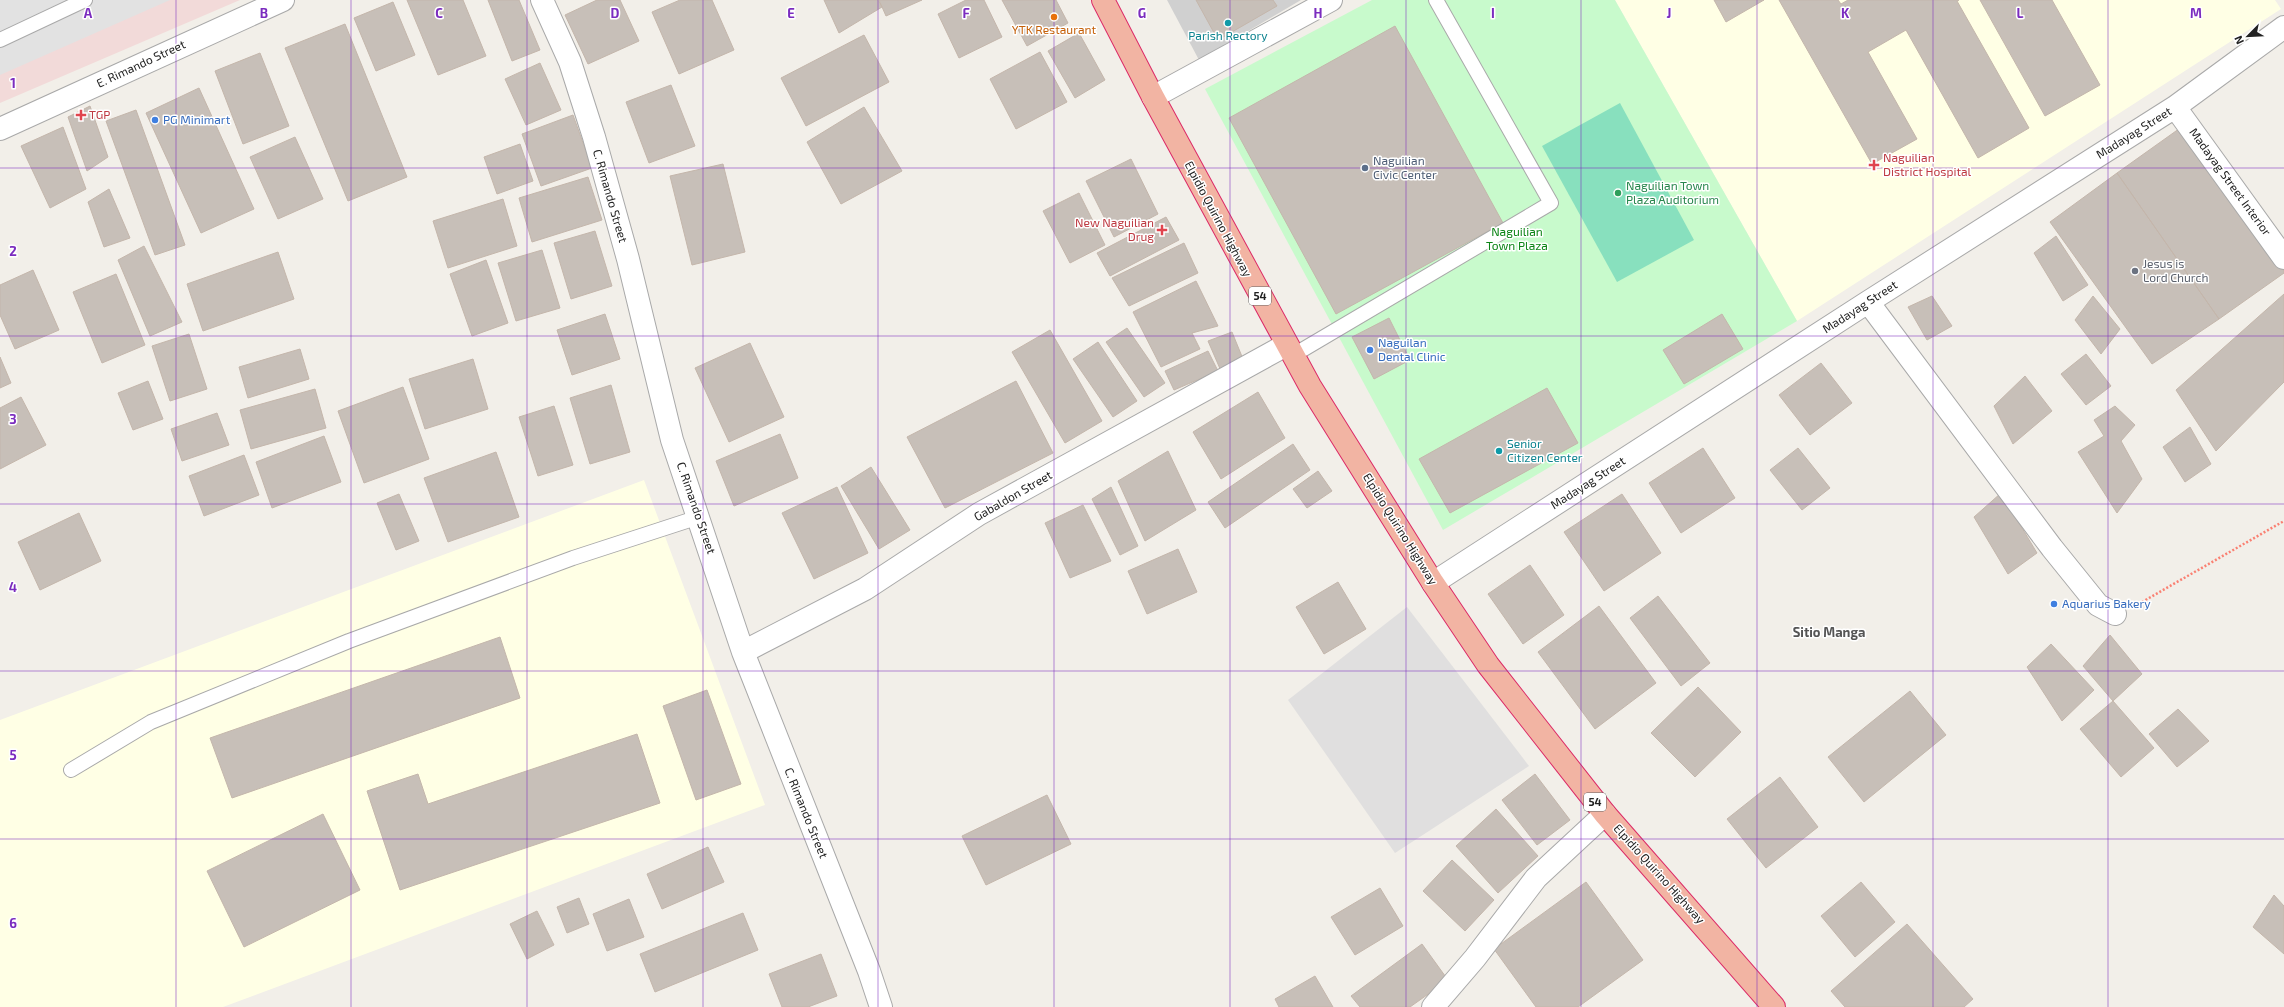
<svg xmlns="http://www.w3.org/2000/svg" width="2284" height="1007" viewBox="0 0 2284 1007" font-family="'Exo 2',sans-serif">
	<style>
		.residential { fill: #e0dfdf }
		.commercial { fill: #f2dad9 }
		.education { fill: #ffffe5 }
		.religious { fill: #d0d0d0 }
		.park { fill: #c8facc }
		.pitch { fill: #88e0be }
		.parking { fill: #e2e2e2 }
		.building { fill: #c7bfb8; stroke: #c4b6ab }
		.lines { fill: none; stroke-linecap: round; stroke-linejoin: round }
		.service-casing { stroke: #a9a9a9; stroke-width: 16 }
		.minor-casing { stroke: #a9a9a9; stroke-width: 24 }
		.tertiary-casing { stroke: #a9a9a9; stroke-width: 24 }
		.trunk-casing { stroke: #dc2a67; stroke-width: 24 }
		.path { stroke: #fa8072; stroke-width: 2.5; stroke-dasharray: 2 2; stroke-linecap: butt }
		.service { stroke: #fff; stroke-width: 14 }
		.minor { stroke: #fff; stroke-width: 22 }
		.tertiary { stroke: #fff; stroke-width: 22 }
		.trunk { stroke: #f2b4a3; stroke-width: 22 }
		.grid { fill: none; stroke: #7b2cbf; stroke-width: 1; stroke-opacity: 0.55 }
		.food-dot { fill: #e8710a; stroke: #fff; stroke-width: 1.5 }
		.culture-dot { fill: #0f9aa8; stroke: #fff; stroke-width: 1.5 }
		.health-dot { fill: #e0444e; stroke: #fff; stroke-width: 1.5 }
		.shop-dot { fill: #3f7fe0; stroke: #fff; stroke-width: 1.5 }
		.service-dot { fill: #5c6f8a; stroke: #fff; stroke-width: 1.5 }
		.leisure-dot { fill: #2e9e5b; stroke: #fff; stroke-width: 1.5 }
		.worship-dot { fill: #6b7280; stroke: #fff; stroke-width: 1.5 }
		.labels { text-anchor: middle; stroke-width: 3; stroke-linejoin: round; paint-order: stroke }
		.shield { fill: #fff; stroke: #646464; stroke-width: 1 }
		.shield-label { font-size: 11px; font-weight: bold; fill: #222 }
		.food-label { font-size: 12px; fill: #c56008; stroke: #fff }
		.culture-label { font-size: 12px; fill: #0d838f; stroke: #fff }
		.street-label { font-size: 12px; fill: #222; stroke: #fff }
		.health-label { font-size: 12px; fill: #be3a42; stroke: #fff; text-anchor: start }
		.shop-label { font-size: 12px; fill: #366cbe; stroke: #fff; text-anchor: start }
		.service-label { font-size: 12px; fill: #4e5e75; stroke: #fff; text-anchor: start }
		.leisure-label { font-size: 12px; fill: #27864d; stroke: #fff; text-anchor: start }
		.park-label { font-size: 12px; fill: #0c8416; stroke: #fff }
		.worship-label { font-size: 12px; fill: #5b616d; stroke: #fff; text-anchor: start }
		.neighbourhood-label { font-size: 13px; font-weight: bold; fill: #555; stroke: #fff }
		.grid-label { font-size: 13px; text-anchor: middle; font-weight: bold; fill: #7b2cbf; stroke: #fff; stroke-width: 3; stroke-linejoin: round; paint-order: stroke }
	</style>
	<rect width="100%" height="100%" fill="#f2efe9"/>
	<!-- residential -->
	<path class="residential" d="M1407,607l122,159 -134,87 -107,-153z"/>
	<!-- commercial -->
	<path class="commercial" d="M0,0h240l-240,103z"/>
	<!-- education -->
	<path class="education" d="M1615,0h660l6,9 -484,312z
		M644,480l121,325 -542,202h-223v-287z"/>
	<!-- religious -->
	<path class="religious" d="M1167,0h134l-102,60z"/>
	<!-- park -->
	<path class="park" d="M1372,0h243l182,321 -354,209 -238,-441z"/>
	<!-- pitch -->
	<path class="pitch" d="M1620,103l74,137 -77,42 -75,-136z"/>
	<!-- parking -->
	<path class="parking" d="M0,0h170l-170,75z"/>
	<!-- building -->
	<path class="building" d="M407,0h56l23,56 -48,19z
		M488,0h31l21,50 -28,11z
		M597,0h23l19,41 -51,23 -23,-49z
		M680,0h32l22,50 -55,24 -27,-62z
		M824,0h54l4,7 -43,26z
		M879,0h43l-36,16z
		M966,0h18l18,37 -43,21 -21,-44z
		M1002,0h54l12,23 -41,23z
		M1196,0h77l4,6 -59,34z
		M1714,0h50l-38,22z
		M1779,0h59l3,4 7,-4h111l-2,1 72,127 -51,30 -72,-128 -38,22 49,87 -45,25z
		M1980,0h72l48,85 -55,31z
		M393,2l22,53 -39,16 -22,-53z
		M345,24l62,153 -59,24 -63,-153z
		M1395,26l108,197 -167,91 -107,-196z
		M1079,33l26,47 -30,18 -27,-47z
		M864,35l25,47 -83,44 -25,-48z
		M1040,52l27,50 -51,27 -26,-50z
		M260,53l29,73 -46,18 -28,-73z
		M540,63l21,47 -35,15 -21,-46z
		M671,85l24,61 -46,17 -23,-61z
		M199,88l55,121 -53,24 -55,-120z
		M90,106l18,51 -21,14 -19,-54z
		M864,107l38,64 -61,33 -34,-62z
		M136,110l49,135 -30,10 -49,-134z
		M573,115l19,53 -51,18 -19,-52z
		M2183,126l101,145v2l-65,46 -102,-146z
		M63,127l23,62 -36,19 -29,-62z
		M295,137l28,62 -45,20 -28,-62z
		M520,144l13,37 -36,13 -13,-37z
		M1131,159l27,55 -44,23 -28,-56z
		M723,164l22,88 -53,13 -22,-89z
		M2117,173l102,146 -67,45 -102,-142z
		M588,177l14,43 -70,22 -13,-44z
		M109,189l21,49 -26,9 -16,-45z
		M1079,193l26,52 -35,18 -27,-52z
		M503,199l14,47 -69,22 -15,-47z
		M1166,217l13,23 -69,36 -13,-23z
		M595,231l17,55 -41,13 -17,-56z
		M2056,236l32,49 -25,16 -29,-48z
		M1184,243l14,30 -69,33 -17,-28z
		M144,246l38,76 -32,14 -32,-76z
		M542,250l18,58 -44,13 -18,-58z
		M278,252l16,47 -91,32 -16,-47z
		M486,260l22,63 -36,13 -22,-62z
		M33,270l26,60 -44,19 -15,-34v-30z
		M116,274l29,71 -43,18 -29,-71z
		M1196,281l22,45 -26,7 8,16 -39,18 -28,-55z
		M2284,294v88l-68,69 -40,-61z
		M1932,296l20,30 -25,14 -19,-33z
		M2093,296l27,33 -19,25 -26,-34z
		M605,314l15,45 -48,16 -15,-45z
		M1722,314l21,35 -59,35 -21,-34z
		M1389,318l21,42 -36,19 -22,-42z
		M1127,328l38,55 -21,14 -38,-55z
		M1050,330l52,91 -37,22 -53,-91z
		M1232,332l11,27 -22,12 -13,-30z
		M189,334l18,55 -37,12 -18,-55z
		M1098,342l39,59 -24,16 -40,-58z
		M750,343l34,74 -55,25 -34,-74z
		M300,349l9,30 -61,19 -9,-31z
		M1208,351l10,20 -44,19 -9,-19z
		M2086,354l25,32 -25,19 -25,-31z
		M0,357l11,26 -11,5z
		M473,359l15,50 -63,20 -16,-50z
		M1821,363l31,40 -42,32 -31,-40z
		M2025,376l27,35 -39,33 -19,-38z
		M148,381l15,38 -30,11 -15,-37z
		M1016,381l37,72 -108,55 -38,-71z
		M611,385l19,67 -40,12 -20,-66z
		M403,387l26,72 -65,24 -26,-72z
		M1547,388l31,55 -128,70 -31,-54z
		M315,389l11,39 -75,21 -11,-39z
		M1258,392l27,46 -64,41 -28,-47z
		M21,397l25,48 -46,24v-61z
		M554,406l19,59 -35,11 -19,-59z
		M2115,406l20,19 -14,16 21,38 -25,34 -39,-61 26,-16 -10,-16z
		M217,413l12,32 -47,16 -11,-32z
		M2190,427l21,37 -26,18 -22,-35z
		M780,434l18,44 -64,28 -18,-45z
		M324,436l17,46 -69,26 -16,-46z
		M1293,444l17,26 -85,58 -17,-26z
		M1703,448l32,50 -54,35 -32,-50z
		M1798,448l32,40 -28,22 -32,-40z
		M1168,451l28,59 -51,31 -27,-60z
		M496,452l23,65 -71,25 -24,-64z
		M244,455l15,40 -55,21 -15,-40z
		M871,467l39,63 -31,19 -38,-63z
		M1318,471l14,20 -25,17 -14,-19z
		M837,487l31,66 -54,26 -32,-66z
		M1111,487l27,59 -18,9 -28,-56z
		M2001,493l36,60 -29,21 -34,-57z
		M399,494l20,47 -23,9 -19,-47z
		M1622,494l39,59 -57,38 -40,-59z
		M1083,505l28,56 -41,17 -25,-55z
		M79,513l22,48 -61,29 -22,-48z
		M1178,549l19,43 -50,22 -19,-43z
		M1530,565l34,50 -41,29 -35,-50z
		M1338,582l28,47 -42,25 -28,-47z
		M1658,596l52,67 -29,23 -51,-68z
		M1599,606l57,77 -61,46 -57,-77z
		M2110,635l32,39 -29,27 -30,-35z
		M500,637l20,61 -288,100 -22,-60z
		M2051,644l43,46 -32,31 -35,-54z
		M1698,687l43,45 -46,45 -44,-44z
		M707,690l34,94 -45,16 -33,-94z
		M1910,691l36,44 -82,67 -36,-45z
		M2113,701l41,47 -33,29 -41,-48z
		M2178,709l31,32 -32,26 -28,-33z
		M637,734l23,69 -260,87 -33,-99 51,-17 10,30z
		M1535,774l35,46 -33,25 -35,-45z
		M1780,777l38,50 -52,41 -39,-49z
		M1047,795l24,49 -85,41 -24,-49z
		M1496,809l42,47 -40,37 -42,-47z
		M323,814l37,76 -116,57 -37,-76z
		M708,847l16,35 -62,27 -15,-35z
		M1452,860l42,40 -29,31 -42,-40z
		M1586,882l57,78 -65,47h-42l-42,-58z
		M1861,882l34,40 -40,35 -34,-41z
		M1380,888l23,38 -48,29 -24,-38z
		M2274,895l10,11v48l-31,-27z
		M579,898l10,26 -22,9 -10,-26z
		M629,899l15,38 -37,14 -14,-37z
		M537,911l17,34 -27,14 -17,-35z
		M743,913l15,37 -103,42 -15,-38z
		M1907,924l66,75 -9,8h-119l-14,-16z
		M1422,944l26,36 -38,27h-50l-9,-11z
		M821,954l16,42 -29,11h-26l-13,-33z
		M1315,976l18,31h-54l-4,-8z"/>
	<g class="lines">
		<!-- service casing -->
		<g class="service-casing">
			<path id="service" d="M0,40l85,-40
				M1292,356l259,-153 -115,-203
				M71,770l80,-48 198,-81 224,-83 126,-41"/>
		</g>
		<!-- minor casing -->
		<g class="minor-casing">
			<path id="minor" d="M542,0l28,62 24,75 34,122 44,181 71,212 126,319 12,36
				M1153,97l178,-97
				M2175,107l109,151
				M1868,302l184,246 46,57 17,9
				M1433,583l435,-281 307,-195 109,-80
				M743,652l122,-63 114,-75 307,-169
				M1433,1007l42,-49 61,-80 69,-64"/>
		</g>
		<!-- tertiary casing -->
		<g class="tertiary-casing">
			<path id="tertiary" d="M0,129l283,-129"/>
		</g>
		<!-- trunk casing -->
		<g class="trunk-casing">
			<path id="trunk" d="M1103,0l50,97 157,289 123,197 55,82 117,149 169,193"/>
		</g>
		<!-- path -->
		<path class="path" d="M2142,602l142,-81"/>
		<!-- service -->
		<use href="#service" class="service"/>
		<!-- minor -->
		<use href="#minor" class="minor"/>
		<!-- tertiary -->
		<use href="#tertiary" class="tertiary"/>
		<!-- trunk -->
		<use href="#trunk" class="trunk"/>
	</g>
	<!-- grid -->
	<path class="grid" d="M176,0v1007M351,0v1007M527,0v1007M703,0v1007M878,0v1007M1054,0v1007M1230,0v1007M1406,0v1007M1581,0v1007M1757,0v1007M1933,0v1007M2108,0v1007M0,168h2284M0,336h2284M0,504h2284M0,671h2284M0,839h2284"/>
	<!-- markers -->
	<circle class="food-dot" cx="1054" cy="17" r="4"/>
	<g class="culture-dot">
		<circle cx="1228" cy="23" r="4"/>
		<circle cx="1499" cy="451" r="4"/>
	</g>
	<g class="health-dot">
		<path d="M79 109h4v4h4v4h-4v4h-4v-4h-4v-4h4z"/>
		<path d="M1872 159h4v4h4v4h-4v4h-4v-4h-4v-4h4z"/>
		<path d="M1160 224h4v4h4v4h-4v4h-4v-4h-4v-4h4z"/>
	</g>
	<g class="shop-dot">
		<circle cx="155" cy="120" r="4"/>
		<circle cx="1370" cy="350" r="4"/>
		<circle cx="2054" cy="604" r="4"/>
	</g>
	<circle class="service-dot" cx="1365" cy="168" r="4"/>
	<circle class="leisure-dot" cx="1618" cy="193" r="4"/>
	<circle class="worship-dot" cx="2135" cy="271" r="4"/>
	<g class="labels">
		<!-- shield labels -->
		<g class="shield">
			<rect x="1249" y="287" width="22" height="18" rx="3"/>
			<rect x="1584" y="793" width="22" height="18" rx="3"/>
		</g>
		<g class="shield-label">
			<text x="1260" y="300">54</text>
			<text x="1595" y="806">54</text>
		</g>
		<!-- food labels -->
		<g class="food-label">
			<text x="1054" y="34">YTK Restaurant</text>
		</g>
		<!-- culture labels -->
		<g class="culture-label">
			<text x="1228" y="40">Parish Rectory</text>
			<text x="1507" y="448" text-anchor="start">Senior<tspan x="1507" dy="14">Citizen Center</tspan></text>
		</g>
		<!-- street labels -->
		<g class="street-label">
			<text transform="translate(141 64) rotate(-25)" y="4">E. Rimando Street</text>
			<text transform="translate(2134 133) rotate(-32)" y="4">Madayag Street</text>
			<text transform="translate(2230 182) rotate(54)" y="4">Madayag Street Interior</text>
			<text transform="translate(610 196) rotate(74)" y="4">C. Rimando Street</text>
			<text transform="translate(1218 219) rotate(62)" y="4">Elpidio Quirino Highway</text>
			<text transform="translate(1860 307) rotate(-33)" y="4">Madayag Street</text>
			<text transform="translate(1588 483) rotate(-33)" y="4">Madayag Street</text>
			<text transform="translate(1013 496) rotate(-30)" y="4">Gabaldon Street</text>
			<text transform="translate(696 508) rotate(71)" y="4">C. Rimando Street</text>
			<text transform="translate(1400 529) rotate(58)" y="4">Elpidio Quirino Highway</text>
			<text transform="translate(806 813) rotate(68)" y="4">C. Rimando Street</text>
			<text transform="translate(1659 874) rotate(48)" y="4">Elpidio Quirino Highway</text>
		</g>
		<!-- health labels -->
		<g class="health-label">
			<text x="89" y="119">TGP</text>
			<text x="1883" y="162">Naguilian<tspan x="1883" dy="14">District Hospital</tspan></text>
			<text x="1154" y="227" text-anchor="end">New Naguilian<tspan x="1154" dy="14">Drug</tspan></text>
		</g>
		<!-- shop labels -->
		<g class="shop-label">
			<text x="163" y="124">PG Minimart</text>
			<text x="1378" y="347">Naguilan<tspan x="1378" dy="14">Dental Clinic</tspan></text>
			<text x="2062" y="608">Aquarius Bakery</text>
		</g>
		<!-- service labels -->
		<g class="service-label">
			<text x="1373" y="165">Naguilian<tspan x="1373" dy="14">Civic Center</tspan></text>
		</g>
		<!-- leisure labels -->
		<g class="leisure-label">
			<text x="1626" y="190">Naguilian Town<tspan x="1626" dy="14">Plaza Auditorium</tspan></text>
		</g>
		<!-- park labels -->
		<g class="park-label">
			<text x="1517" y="236">Naguilian<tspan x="1517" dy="14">Town Plaza</tspan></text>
		</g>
		<!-- worship labels -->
		<g class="worship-label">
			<text x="2143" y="268">Jesus is<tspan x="2143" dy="14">Lord Church</tspan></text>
		</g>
		<!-- neighbourhood labels -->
		<g class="neighbourhood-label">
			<text x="1829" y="637">Sitio Manga</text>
		</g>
	</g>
	<g class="grid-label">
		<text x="88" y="18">A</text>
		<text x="264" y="18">B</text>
		<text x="439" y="18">C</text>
		<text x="615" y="18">D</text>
		<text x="791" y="18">E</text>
		<text x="966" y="18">F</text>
		<text x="1142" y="18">G</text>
		<text x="1318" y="18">H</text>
		<text x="1493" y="18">I</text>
		<text x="1669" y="18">J</text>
		<text x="1845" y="18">K</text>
		<text x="2020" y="18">L</text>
		<text x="2196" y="18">M</text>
		<text x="13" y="88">1</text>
		<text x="13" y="256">2</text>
		<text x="13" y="424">3</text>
		<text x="13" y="592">4</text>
		<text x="13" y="760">5</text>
		<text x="13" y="928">6</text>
	</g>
	<!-- north arrow -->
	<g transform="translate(2248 36) rotate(246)" stroke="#ffffff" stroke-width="3" paint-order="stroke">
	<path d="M0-3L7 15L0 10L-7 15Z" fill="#222222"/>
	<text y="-6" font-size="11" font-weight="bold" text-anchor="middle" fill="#222222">N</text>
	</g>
</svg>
